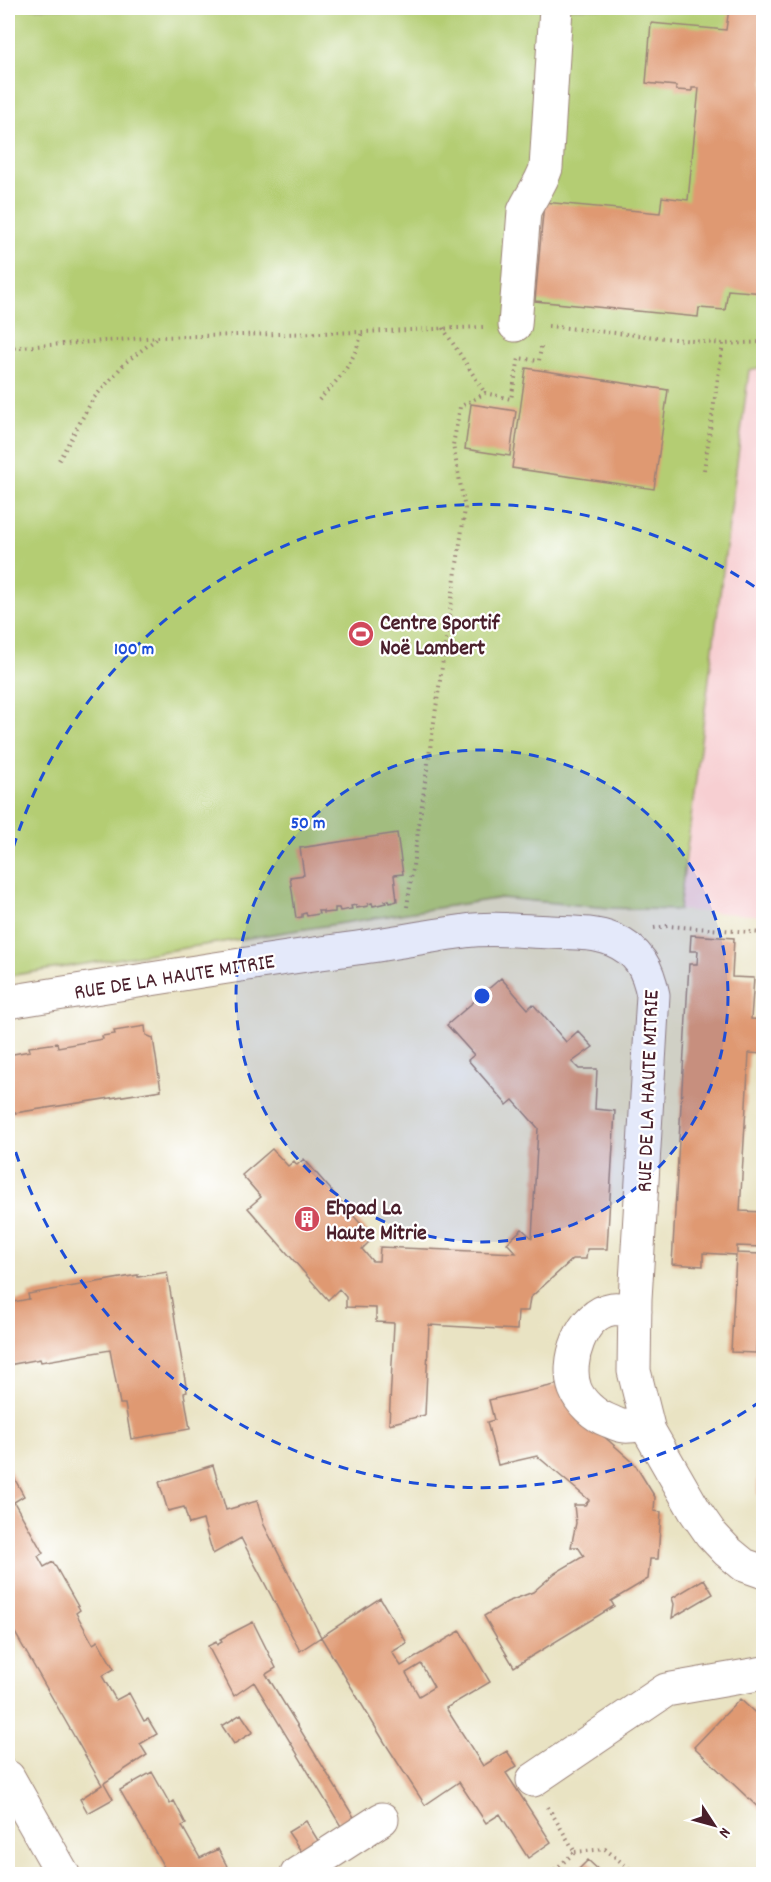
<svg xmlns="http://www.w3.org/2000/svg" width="771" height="1882" viewBox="0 0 771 1882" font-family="Dekko,sans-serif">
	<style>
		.built { fill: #f7cfd2 }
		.green { fill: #b4cd73; stroke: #7f764f; stroke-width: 1.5 }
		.building { fill: #df9972; fill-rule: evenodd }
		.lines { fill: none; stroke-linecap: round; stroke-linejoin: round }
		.minor-casing { stroke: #9a8177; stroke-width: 35 }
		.path { stroke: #9a8177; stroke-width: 4; stroke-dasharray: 1.5 4.5; stroke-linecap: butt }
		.minor { stroke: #fff; stroke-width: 33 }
		.ring { fill: none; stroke: #1d4ed8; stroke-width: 3; stroke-dasharray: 10 8 }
		.labels { text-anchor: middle; stroke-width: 4.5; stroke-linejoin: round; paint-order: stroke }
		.poi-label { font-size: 22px; font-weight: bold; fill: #4a1f2b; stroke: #fff; text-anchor: start }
		.street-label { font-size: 22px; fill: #4a1f2b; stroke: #fff }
		.centre { fill: #1d4ed8; stroke: #fff; stroke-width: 3 }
		.ring-label { font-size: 18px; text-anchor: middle; font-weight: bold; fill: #1d4ed8; stroke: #fff; stroke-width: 4.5; stroke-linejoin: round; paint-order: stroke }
	</style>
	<rect width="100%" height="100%" fill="#fff"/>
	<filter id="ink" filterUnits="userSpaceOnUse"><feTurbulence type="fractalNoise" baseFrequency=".0167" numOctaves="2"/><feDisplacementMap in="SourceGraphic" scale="12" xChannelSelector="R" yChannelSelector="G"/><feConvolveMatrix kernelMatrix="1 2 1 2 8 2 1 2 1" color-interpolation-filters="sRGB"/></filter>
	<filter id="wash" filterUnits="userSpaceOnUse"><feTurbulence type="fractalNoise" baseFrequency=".008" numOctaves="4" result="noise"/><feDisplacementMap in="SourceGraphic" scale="24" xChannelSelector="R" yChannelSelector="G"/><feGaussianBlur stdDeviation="1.35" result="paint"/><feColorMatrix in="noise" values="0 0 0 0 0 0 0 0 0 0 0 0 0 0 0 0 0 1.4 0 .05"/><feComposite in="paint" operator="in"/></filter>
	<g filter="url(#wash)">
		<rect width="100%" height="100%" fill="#e9e3c3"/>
		<!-- built -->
		<path class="built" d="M763,367v549l-84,-6 70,-540z"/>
		<!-- green -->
		<path class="green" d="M8,8h755v359l-14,3 -70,540 -70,-2 -108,-10 -493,78z"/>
		<g id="blocks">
			<!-- building -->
			<path class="building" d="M729,8h35v285l-36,-3 -3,20 -26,-2 -1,9 -163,-16 9,-99 116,11 2,-16 26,3 11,-112h-7v3l-16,-1v-4l-30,-3 5,-60 75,7z
				M526,368l142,22 -14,99 -142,-21z
				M471,404l45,7 -6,45 -45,-7z
				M397,833l6,41 -9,1 3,26 -7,2 -1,-3 -4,1 1,2 -13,3 -1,-3 -4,1v2l-12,2v-3l-5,1 1,3 -12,2 -1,-3h-4v4l-12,1v-2h-5l1,3 -12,2 -1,-3 -4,1v3l-6,1 -6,-41 14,-2 -4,-27z
				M691,935l43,3 -2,39 22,1 -3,41 13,1v34l-15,-1 -9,158 24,1v70h-4l-4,71 -25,-1 5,-97 -33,-2v13l-31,-2 17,-300h8l1,-13h-8zM737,1246l25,1 -1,7 -24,-1z
				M501,978l27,31 5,-5 33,38 12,-11 15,16 -21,15 7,7h18l-2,40 20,2 -8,138h-20l-1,10h-13l-43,39 -2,13h-10l-1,19 -88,-5 -4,90 -36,9 5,-101 -18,-1v-14l-30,-1v-10l-7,-8 -11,11 -80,-92 13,-11 -19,-22 30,-26 16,17 6,-5 3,4 7,-6 69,79 -11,11 10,12h7l1,-14 136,6 -9,-10 15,-14 10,9 6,-110 -25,-28 -6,5 -39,-45 6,-5 -27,-30z
				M145,1026l1,9 7,3 8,52 -153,24v-59l22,-4 -1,-4 28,-4 1,4 45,-8 -1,-3 13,-2 -1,-3z
				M167,1272l20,120 -3,1 6,36 -59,10 -6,-35h-5l-10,-54 -69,12 -1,-3 -32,6v-62l21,-4 -1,-5 110,-19v2z
				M559,1384l41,49 34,30 21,34 -1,14 7,1 -3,47h-8l-2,20 -37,22 3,5 -100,61 -30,-51 23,-14 26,-10 22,-19 29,-17 -6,-9h-7l5,-24 -2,-18h11l4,-5 -52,-44 -39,9 -11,-43 7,-2 -5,-20z
				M759,1416l5,1v80l-7,-3z
				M213,1465l13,45 31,-9 7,24 57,112 59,-39 27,45 -15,9 9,14 59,-35 30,51 -44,26 37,58 24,-15 10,15 -11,7 45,69 -23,16 -28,-44 -14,9 -27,-41 -34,23 -40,-62 -64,-106 -21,14 -59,-113 -28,16 -10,-34 -14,4 -5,-17 -16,4 -9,-29zM421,1664l13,23 -15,9 -13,-23z
				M8,1467l16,29 -10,6 29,51 -5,3 6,11 9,-5 27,48 -4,3 17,31 5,-3 16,28 -12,7 14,24 13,-7 15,28 4,-2 9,15 -17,10 7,11 -43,28 9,16 -25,14 -8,-14 22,-14 -88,-154 -4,3 -2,-4z
				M704,1579l9,15 -41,24 2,-14 -2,-6z
				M253,1622l23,46 -10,6 89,145 -10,14 -91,-151 -20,14 -26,-50 8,-4 1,3 5,-3 -2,-3z
				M740,1699l24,22v92l-70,-66z
				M241,1714l12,18 -19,12 -12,-18z
				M152,1772l18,32 4,-3 12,23 -4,2 18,32 18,-9 11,21 -7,4h-54l-48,-84z
				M306,1821l16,26 -17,10 -17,-25z
				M588,1860l15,14h-29z"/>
		</g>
	</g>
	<g filter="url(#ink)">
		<use href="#blocks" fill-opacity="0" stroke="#9a8177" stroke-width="1.5"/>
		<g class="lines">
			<!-- minor casing -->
			<g class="minor-casing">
				<path id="minor" d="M515,325l9,-114c7,-15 17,-27 22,-43l10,-160
					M8,1002c116,-19 232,-38 349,-54 36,-5 72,-12 108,-17 28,-4 57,0 86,1 20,1 43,0 62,8 26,11 35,29 40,55l-18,304 -1,72 15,60 46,80 16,23 16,17 17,14 20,7
					M635,1311c-7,-1 -16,-3 -23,-2 -31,5 -47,53 -37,80 5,13 19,26 32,31 5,2 12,6 17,6 7,1 16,-2 23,-3
					M8,1777l55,97
					M533,1780l133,-90 98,-17
					M297,1874l85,-55"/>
			</g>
			<!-- path -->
			<path class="path" d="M548,326l175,18 41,-2
				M443,328l42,65
				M8,348l151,-11 203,-5 121,-5
				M319,400c22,-24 34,-35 43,-68
				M59,460l34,-61 33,-37 33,-25
				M704,470l19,-126
				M407,907l58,-398 -12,-64 7,-38 25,-14 26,6 8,-41 20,3 2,-14
				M654,928l14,-2 96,7
				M548,1807l27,45 -25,22
				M575,1852l30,-3 31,25
				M751,1874l13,-12"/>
			<!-- minor -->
			<use href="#minor" class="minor"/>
		</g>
	</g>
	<!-- distance rings -->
	<circle cx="482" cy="996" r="246" fill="#1d4ed8" fill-opacity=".12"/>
	<g class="ring">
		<circle cx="482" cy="996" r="246"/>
		<path d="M761 1401A492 492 0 0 1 8 1127M8 865A492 492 0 0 1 761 591"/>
	</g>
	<!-- icons -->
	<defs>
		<g id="stadium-disc" transform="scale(1.35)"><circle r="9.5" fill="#d1495b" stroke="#fff"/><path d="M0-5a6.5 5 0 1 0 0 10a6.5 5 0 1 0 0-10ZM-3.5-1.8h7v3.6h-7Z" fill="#fff"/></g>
		<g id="building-disc" transform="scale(1.35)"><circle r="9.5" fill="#d1495b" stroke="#fff"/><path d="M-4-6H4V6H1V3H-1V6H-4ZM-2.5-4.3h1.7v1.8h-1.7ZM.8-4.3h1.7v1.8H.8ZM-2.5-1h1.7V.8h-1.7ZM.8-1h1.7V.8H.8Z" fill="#fff"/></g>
	</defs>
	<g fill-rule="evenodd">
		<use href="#stadium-disc" x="361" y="634"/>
		<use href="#building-disc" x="307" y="1219"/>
	</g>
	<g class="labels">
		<!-- poi labels -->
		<g class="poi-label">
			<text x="380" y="629">Centre Sportif<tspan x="380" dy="25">Noë Lambert</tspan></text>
			<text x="326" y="1214">Ehpad La<tspan x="326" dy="25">Haute Mitrie</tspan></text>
		</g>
		<!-- street labels -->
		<g class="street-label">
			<text transform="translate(174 975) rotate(-9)" y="8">RUE DE LA HAUTE MITRIE</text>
			<text transform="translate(646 1091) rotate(-88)" y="8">RUE DE LA HAUTE MITRIE</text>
		</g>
	</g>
	<circle cx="482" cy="996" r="9" class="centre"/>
	<g class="ring-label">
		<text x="134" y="654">100 m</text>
		<text x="308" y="828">50 m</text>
	</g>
	<!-- margin -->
	<rect width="771" height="1882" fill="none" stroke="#fff" stroke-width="30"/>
	<!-- north arrow -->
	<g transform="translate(714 1825) rotate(126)" stroke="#ffffff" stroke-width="4.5" paint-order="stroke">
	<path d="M0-4.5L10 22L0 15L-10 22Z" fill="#4a1f2b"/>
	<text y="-9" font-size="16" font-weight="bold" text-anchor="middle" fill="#4a1f2b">N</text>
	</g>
</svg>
